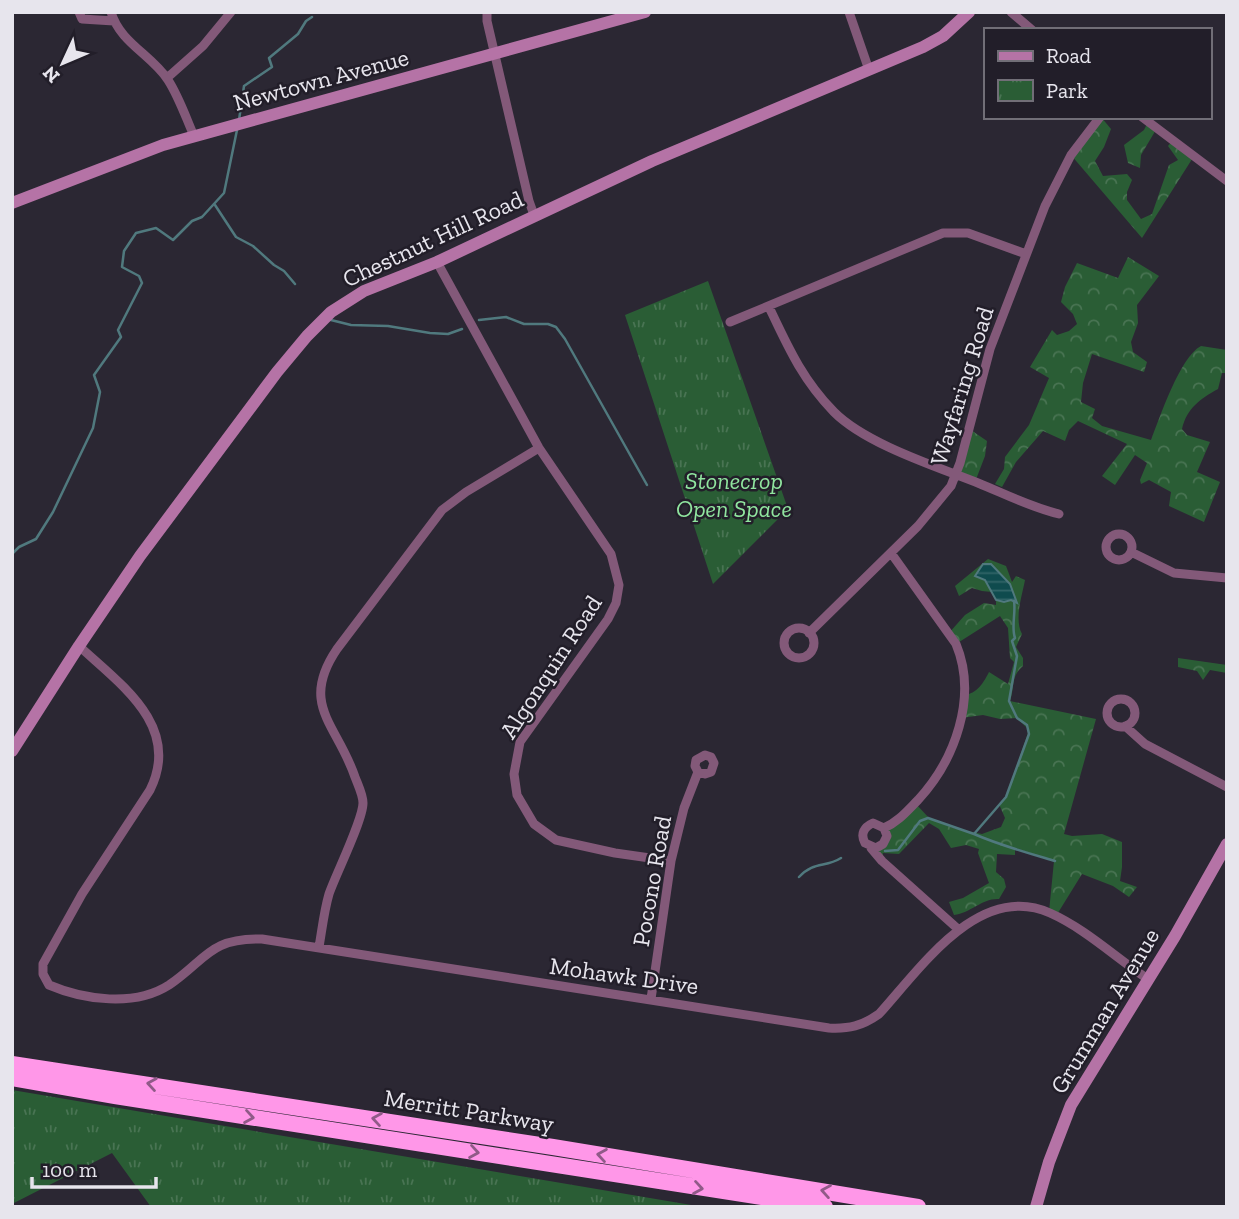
<svg xmlns="http://www.w3.org/2000/svg" width="1239" height="1219" viewBox="0 0 1239 1219" font-family="'Zilla Slab',serif">
	<style>
		.forest { fill: url(#forest-crowns) }
		.park { fill: url(#park-tufts) }
		.water { fill: url(#water-rules); stroke: #50797e; stroke-width: 2 }
		.lines { fill: none; stroke-linecap: round; stroke-linejoin: round }
		.stream { stroke: #50797e; stroke-width: 2.5 }
		.street { stroke: #835979; stroke-width: 9 }
		.secondary { stroke: #b573a6; stroke-width: 12 }
		.highway { stroke: #ff97e8; stroke-width: 16 }
		.oneway { stroke: #905a88 }
		.labels { text-anchor: middle; stroke-width: 5; stroke-linejoin: round; paint-order: stroke }
		.street-label { font-size: 24px; fill: #e7e5ed; stroke: #221e29 }
		.park-label { font-size: 24px; font-style: italic; fill: #90e59f; stroke: #221e29 }
	</style>
	<defs>
		<pattern id="forest-crowns" width="20" height="18" patternUnits="userSpaceOnUse" patternTransform="scale(1.75)"><rect width="20" height="18" fill="#2a5d35"/><path d="M2 6a3 3 0 1 1 6 0M12 15a3 3 0 1 1 6 0" fill="none" stroke="#497453"/></pattern>
		<pattern id="park-tufts" width="24" height="20" patternUnits="userSpaceOnUse" patternTransform="scale(1.75)"><rect width="24" height="20" fill="#2a5d35"/><path d="M3 7l-1-3M5 7V3M7 7l1-3M15 17l-1-3M17 17v-4M19 17l1-3" fill="none" stroke="#497453"/></pattern>
		<pattern id="water-rules" width="6" height="5" patternUnits="userSpaceOnUse" patternTransform="scale(1.75)"><rect width="6" height="5" fill="#0f4b4e"/><path d="M0 2.5h6" fill="none" stroke="#326568"/></pattern>
	</defs>
	<rect width="100%" height="100%" fill="#2b2733"/>
	<!-- forest -->
	<path class="forest" d="M1101,117l10,12 -7,18 -9,14 8,15 24,-2 5,6 -5,12v8l14,19 11,-5 17,-49 9,-5 -10,-14 5,-6 21,16 -52,82 -71,-83z
		M1148,122l9,6 -16,27 -1,13 -12,-5 -4,-18 20,-15z
		M1128,257l31,19 -22,29 1,18 -7,19 2,10 14,10 -3,10 -52,-18 -9,29 -2,19 14,7 -3,9 10,8 49,14c9,-23 29,-83 50,-94l26,4v23h-5l-4,16c-18,10 -31,19 -36,40l5,6 23,7 -13,30 23,10 -16,40 -35,-16 2,-14 -22,-12 -8,4 -1,-4 7,-17 -12,-8 -20,30 -13,-9 25,-32 -49,-23 -9,9 -4,11 -22,-10 -27,31 -14,25 -7,-3 9,-15 1,-12 24,-32 20,-47 -19,-11 22,-37 5,5 12,-4 8,-7 -4,-10 -12,-12 4,-15 12,-24 41,15z
		M968,428l19,13 -2,15 -10,26 -19,-7z
		M988,559l18,7 6,16 4,-6 9,4c-3,16 -11,39 -3,54l-6,13 7,11v8c-13,11 -8,21 -13,35l86,18 -32,115 8,2 30,-2 20,8v25l-2,14 17,6 -8,10 -16,-11 -31,-12 -26,42 -7,-4 5,-51 -39,-13v7l-18,-1 -1,18 8,7 2,8 -7,12c-17,-1 -28,14 -45,16l-5,-13 14,-4 26,-15 -11,-30 1,-4 -13,-4 -15,3 -12,-19 -10,-6 -30,31 -16,-1 -1,8 -6,-13 10,-16 29,-29 14,15 24,10 29,6 19,-7 4,-9 -6,-14 7,-7 23,-67 -12,-12 -17,1 -17,-4 -22,3 3,-23c13,-1 20,-13 25,-23l19,12 6,-22 -4,-4 -2,-30 -8,-12 -44,28 -7,-11 16,-18 19,-12 12,2v-9l-4,-4 -10,-1 -10,-3 -13,8 -4,-10z
		M1178,658l49,7v8l-17,-3 -7,10 -6,-9 -19,-4z"/>
	<!-- park -->
	<path class="park" d="M708,281l80,228 -75,75 -88,-269z
		M12,1090l691,117h-552l-39,-54 -100,51z"/>
	<!-- water -->
	<path class="water" d="M983,564h8l19,20 7,19 -6,-3 -7,2 -8,-2 -11,-20 -10,-4z"/>
	<g class="lines">
		<!-- stream -->
		<path class="stream" d="M239,120l5,-34 28,-19 -3,-9 29,-24 8,-13 6,-4
			M215,205l21,32 17,9 21,19 10,6 11,13
			M331,320l20,5 37,1 42,7 18,1 14,-5
			M479,320l27,-3 18,7h24l8,3 9,12 82,146
			M12,554l7,-7 17,-8 17,-27 40,-84 7,-36 -6,-17 27,-38 -3,-7 24,-47 -3,-7 -17,-9 2,-16 12,-18 20,-5 17,12 19,-19 10,-4 22,-24 13,-63
			M974,834c25,11 54,19 81,27
			M885,851l13,-1 22,-29 8,-3 46,16 32,-37 23,-63 -2,-9 -10,-7 -8,-17 8,-45 -5,-15 3,-3c-4,-11 1,-25 -1,-37
			M799,877c15,-16 26,-9 42,-19"/>
		<!-- street -->
		<path class="street" d="M79,12l3,7 32,2
			M111,12c9,31 41,43 57,68 11,17 18,38 26,56
			M487,12v9l42,180 5,14
			M849,12l20,58
			M1011,12l21,18
			M167,78l36,-32 28,-34
			M1142,117l85,64
			M437,262l102,186 72,106 8,31 -3,18 -8,16 -88,123 -6,32 3,21 17,29 22,16 59,13 56,8
			M769,307c19,40 33,72 65,105 32,32 101,54 144,71 27,11 52,24 81,31
			M730,322l213,-89h25l58,21
			M1106 547a13 13 0 1 1 26 0a13 13 0 1 1-26 0Z
			M1131,552l43,21 53,5
			M784 643a15 15 0 1 1 30 0a15 15 0 1 1-30 0Z
			M809,633l109,-107 33,-40 9,-23 30,-114 55,-143 26,-51 29,-38
			M79,646c41,38 103,80 71,144l-68,104 -39,70v10l6,11c35,15 86,22 120,0 38,-26 40,-47 93,-46l567,89c20,1 33,-2 50,-14 41,-45 100,-133 171,-101 36,16 66,45 98,66
			M1107 713a14 14 0 1 1 28 0a14 14 0 1 1-28 0Z
			M1125,726l20,18 82,43
			M884,828l3,8 -4,8 -7,4 -11,-5c-5,-9 -1,-16 8,-20l11,5c14,-6 23,-17 34,-28 37,-40 60,-103 38,-156l-65,-91
			M871,848l11,13 76,68
			M319,947c3,-17 5,-36 10,-53 7,-20 34,-74 34,-91 0,-8 -5,-18 -8,-26 -18,-53 -56,-72 -18,-128l105,-139 24,-18 73,-44
			M651,999l20,-138 13,-53 14,-36 -3,-6 1,-6 9,-5 6,2 3,6 -3,9 -6,2 -7,-2"/>
		<!-- secondary -->
		<path class="secondary" d="M12,203l151,-58 482,-133
			M12,751l67,-105 61,-90 137,-184 30,-36 24,-24 33,-21 73,-29 215,-101 271,-114 20,-11 26,-24
			M1036,1207l13,-45 22,-57 104,-169 52,-92"/>
		<!-- highway -->
		<path class="highway" d="M12,1064l541,83 365,60
			M12,1078l103,18 710,111"/>
	</g>
	<!-- one-way arrows -->
	<defs><path id="oneway-chevron" d="M-2-3.5L2.5 0L-2 3.5" fill="none" stroke-width="1.6" stroke-linecap="round" stroke-linejoin="round" transform="scale(1.75)"/></defs>
	<g class="oneway">
		<use href="#oneway-chevron" transform="translate(152 1084) rotate(-171)"/>
		<use href="#oneway-chevron" transform="translate(249 1117) rotate(9)"/>
		<use href="#oneway-chevron" transform="translate(377 1119) rotate(-171)"/>
		<use href="#oneway-chevron" transform="translate(474 1152) rotate(9)"/>
		<use href="#oneway-chevron" transform="translate(602 1155) rotate(-171)"/>
		<use href="#oneway-chevron" transform="translate(698 1188) rotate(9)"/>
		<use href="#oneway-chevron" transform="translate(826 1191) rotate(-170)"/>
	</g>
	<g class="labels">
		<!-- street labels -->
		<g class="street-label">
			<text transform="translate(321 80) rotate(-15)" y="8">Newtown Avenue</text>
			<text transform="translate(433 239) rotate(-25)" y="8">Chestnut Hill Road</text>
			<text transform="translate(962 386) rotate(-73)" y="8">Wayfaring Road</text>
			<text transform="translate(551 667) rotate(-57)" y="8">Algonquin Road</text>
			<text transform="translate(652 881) rotate(-80)" y="8">Pocono Road</text>
			<text transform="translate(624 976) rotate(8)" y="8">Mohawk Drive</text>
			<text transform="translate(1105 1011) rotate(-59)" y="8">Grumman Avenue</text>
			<text transform="translate(469 1111) rotate(9)" y="8">Merritt Parkway</text>
		</g>
		<!-- park labels -->
		<g class="park-label">
			<text x="734" y="489">Stonecrop<tspan x="734" dy="28">Open Space</tspan></text>
		</g>
	</g>
	<!-- border -->
	<rect width="1239" height="1219" fill="none" stroke="#e7e5ed" stroke-width="28"/>
	<!-- legend -->
	<rect x="984" y="28" width="228" height="91" fill="#221e29" stroke="#716e77" stroke-width="2"/>
	<rect x="998" y="51" width="35" height="10" fill="#b573a6" stroke="#716e77" stroke-width="2"/>
	<text x="1046" y="63" font-size="21" fill="#e7e5ed">Road</text>
	<rect x="998" y="80" width="35" height="21" fill="url(#park-tufts)" stroke="#716e77" stroke-width="2"/>
	<text x="1046" y="98" font-size="21" fill="#e7e5ed">Park</text>
	<!-- north arrow -->
	<g transform="translate(63 63) rotate(226)" stroke="#221e29" stroke-width="5" paint-order="stroke">
	<path d="M0-5L12 26L0 18L-12 26Z" fill="#e7e5ed"/>
	<text y="-10" font-size="19" font-weight="bold" text-anchor="middle" fill="#e7e5ed">N</text>
	</g>
	<!-- scale -->
	<path d="M32 1177v10h124v-10" fill="none" stroke="#e7e5ed" stroke-width="3.5"/>
	<text x="42" y="1177" font-size="21" fill="#e7e5ed" stroke="#221e29" stroke-width="5" paint-order="stroke">100 m</text>
</svg>
